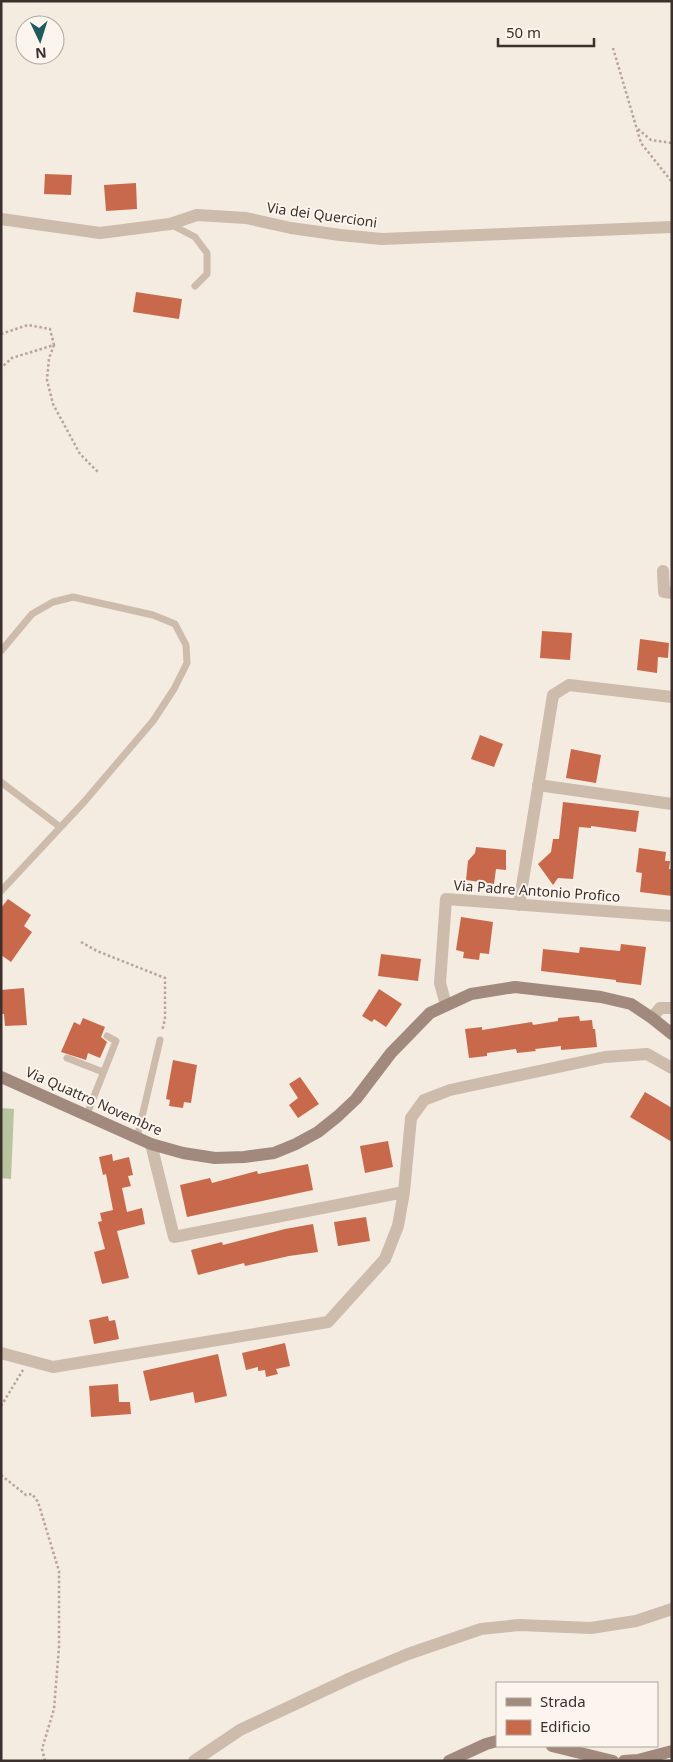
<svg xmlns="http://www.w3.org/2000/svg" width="673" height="1762" viewBox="0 0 673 1762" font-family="'Noto Sans',sans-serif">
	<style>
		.green { fill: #b8c4a0 }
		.building { fill: #c8694b }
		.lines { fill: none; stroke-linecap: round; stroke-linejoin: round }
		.path { stroke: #b9a596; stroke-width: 2.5; stroke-dasharray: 2.5 2.5; stroke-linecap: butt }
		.lane { stroke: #cdbbac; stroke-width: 7 }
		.street { stroke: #cdbbac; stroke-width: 12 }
		.secondary { stroke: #a18a7d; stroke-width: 12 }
		.labels { text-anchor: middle; stroke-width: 4; stroke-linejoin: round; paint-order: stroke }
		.street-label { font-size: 14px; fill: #3b302b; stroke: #fbf5ee }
	</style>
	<rect width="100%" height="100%" fill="#f4ebe1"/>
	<!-- green -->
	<path class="green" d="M1,1108l13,1 -3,70 -10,-1z"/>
	<!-- building -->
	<path class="building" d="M45,174l27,1 -1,20 -27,-1z
		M136,183l1,26 -31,2 -2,-26z
		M136,292l46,7 -3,20 -46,-7z
		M542,631l30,2 -2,27 -30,-2z
		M640,639l29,4 -1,15 -10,-1 -1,16 -20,-3z
		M480,735l23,9 -9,23 -23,-8z
		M571,749l30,6 -5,28 -30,-5z
		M563,802l76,9 -3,21 -45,-6v2l-12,-1 -6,52 -15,-1 -5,7 -15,-21 13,-12 2,-13h6z
		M476,847l30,3v20l-10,-1 -2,15 -28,-4 2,-19 7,-8z
		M639,848l27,4 -1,9h5l-1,8h3v27l-32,-4 2,-19 -6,-1z
		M8,899l23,16 -7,11 8,6 -21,30 -10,-7v-47z
		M461,917l32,5 -4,32 -9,-1 -1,7 -16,-2 1,-6 -8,-2z
		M621,944l25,3 -5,38 -25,-3v-2l-75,-9 2,-22 36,4 1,-6 40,4z
		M381,954l40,5 -3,22 -40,-5z
		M24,988l3,37 -22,1 -1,-12h-3v-24z
		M379,989l23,15 -16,23 -12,-8 -2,3 -10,-6z
		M579,1016l1,5 12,-1 1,9h2l2,18 -36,3v-4l-26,3 1,2 -19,2 -1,-4 -29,4v3l-18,2 -4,-29 17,-2v3l50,-8 1,3 25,-4v-3z
		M83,1018l22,9 -4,10 6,5 -7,16 -12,-5 -2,7 -25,-8 13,-30 6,3z
		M173,1060l24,5 -6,38 -7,-1 -1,6 -14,-2 1,-6 -4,-1z
		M300,1077l19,27 -21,14 -9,-13 9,-7 -9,-14z
		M645,1092l27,16v34l-42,-25z
		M388,1141l5,26 -28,6 -5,-27z
		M112,1154l1,7 16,-4 4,18 -5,1 3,10 -9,2 5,24 15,-4 3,16 -28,7 12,47 -27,6 -8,-32 11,-3 -7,-27 4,-1 -2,-8 13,-3 -7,-36 -3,1 -4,-18z
		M308,1164l5,26 -126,27 -7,-32 30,-7 2,5 45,-12 1,3z
		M366,1217l4,24 -32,5 -4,-24z
		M313,1224l5,28 -29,4 -44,10 -1,-3 -46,12 -7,-25 31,-8 1,3 62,-16z
		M108,1316l1,5 6,-1 4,19 -25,5 -5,-24z
		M285,1343l5,23 -14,3 2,5 -12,3 -1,-7 -7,1v-4l-12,3 -4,-17z
		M218,1354l9,42 -32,7 -2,-11 -43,9 -7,-30z
		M118,1384l1,18h11l1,12 -40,3 -2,-31z"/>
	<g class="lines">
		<!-- path -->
		<path class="path" d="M613,48l28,95 31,39
			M638,129l13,11 21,3
			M1,334l27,-9 22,4 4,16 -42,13 -11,10
			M54,345l-5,13 -2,22 6,24 27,50 19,19
			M81,942l16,9 68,27v41l-3,12
			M1,1406l22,-36
			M1,1475l25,20 6,-1 6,8 21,69v76l-5,62 -12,40 3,12"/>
		<!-- lane -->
		<path class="lane" d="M170,224l25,13 12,16v21l-12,12
			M1,651l31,-37 21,-12 20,-5 80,18 22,9 11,21 1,18 -13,26 -21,32 -69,81 -83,89
			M1,782l59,45
			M67,1058l36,14
			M87,1114l29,-73 -9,-5
			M137,1138l23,-98"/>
		<!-- street -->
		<path class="street" d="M1,219l99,14 70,-9 27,-9 49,3 45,10 49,7 42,4 290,-12
			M663,571l1,21 8,1
			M538,785l134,19
			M519,905l34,-210 16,-10 103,12
			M446,1005l-6,-22 6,-84 226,17
			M652,1018l8,-10h12
			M404,1192l7,-74 13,-18 26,-10 155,-33 42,-3 25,14
			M1,1353l52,14 275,-45 57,-63 13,-33 6,-34 -230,45 -23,-93
			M194,1761l46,-31 113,-53 55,-23 73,-25 38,-4 72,3 45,-7 36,-12"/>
		<!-- secondary -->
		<path class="secondary" d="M1,1077l150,67 32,9 32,5 29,-1 30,-4 22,-9 22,-12 20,-16 18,-17 35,-46 39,-40 41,-19 44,-7 86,10 30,7 21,14 20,16
			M552,1746l61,15
			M449,1761l37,-17 11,-3
			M624,1761l14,-1 34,-9"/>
	</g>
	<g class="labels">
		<!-- street labels -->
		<g class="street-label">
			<text transform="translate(322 215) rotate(8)" y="5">Via dei Quercioni</text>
			<text transform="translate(537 891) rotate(4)" y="5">Via Padre Antonio Profico</text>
			<text transform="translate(94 1101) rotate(24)" y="5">Via Quattro Novembre</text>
		</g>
	</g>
	<!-- border -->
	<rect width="673" height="1762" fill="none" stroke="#3b302b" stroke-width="5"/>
	<!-- legend -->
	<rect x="496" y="1682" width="162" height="65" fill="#fbf5ee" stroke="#aea6a0"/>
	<rect x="506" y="1698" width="25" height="8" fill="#a18a7d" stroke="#aea6a0"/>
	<text x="540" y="1707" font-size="15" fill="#3b302b">Strada</text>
	<rect x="506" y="1720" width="25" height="15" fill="#c8694b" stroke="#aea6a0"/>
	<text x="540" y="1732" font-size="15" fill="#3b302b">Edificio</text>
	<!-- north arrow -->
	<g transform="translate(40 40) rotate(176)"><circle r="24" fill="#fbf5ee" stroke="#aea6a0"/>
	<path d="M0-4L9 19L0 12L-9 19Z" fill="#1f5a5e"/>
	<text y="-8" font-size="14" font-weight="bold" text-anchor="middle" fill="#3b302b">N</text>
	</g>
	<!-- scale -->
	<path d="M498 38v8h96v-8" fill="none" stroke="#3b302b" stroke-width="2.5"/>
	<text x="506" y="38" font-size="15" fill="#3b302b" stroke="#fbf5ee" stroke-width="4" paint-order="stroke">50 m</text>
</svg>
